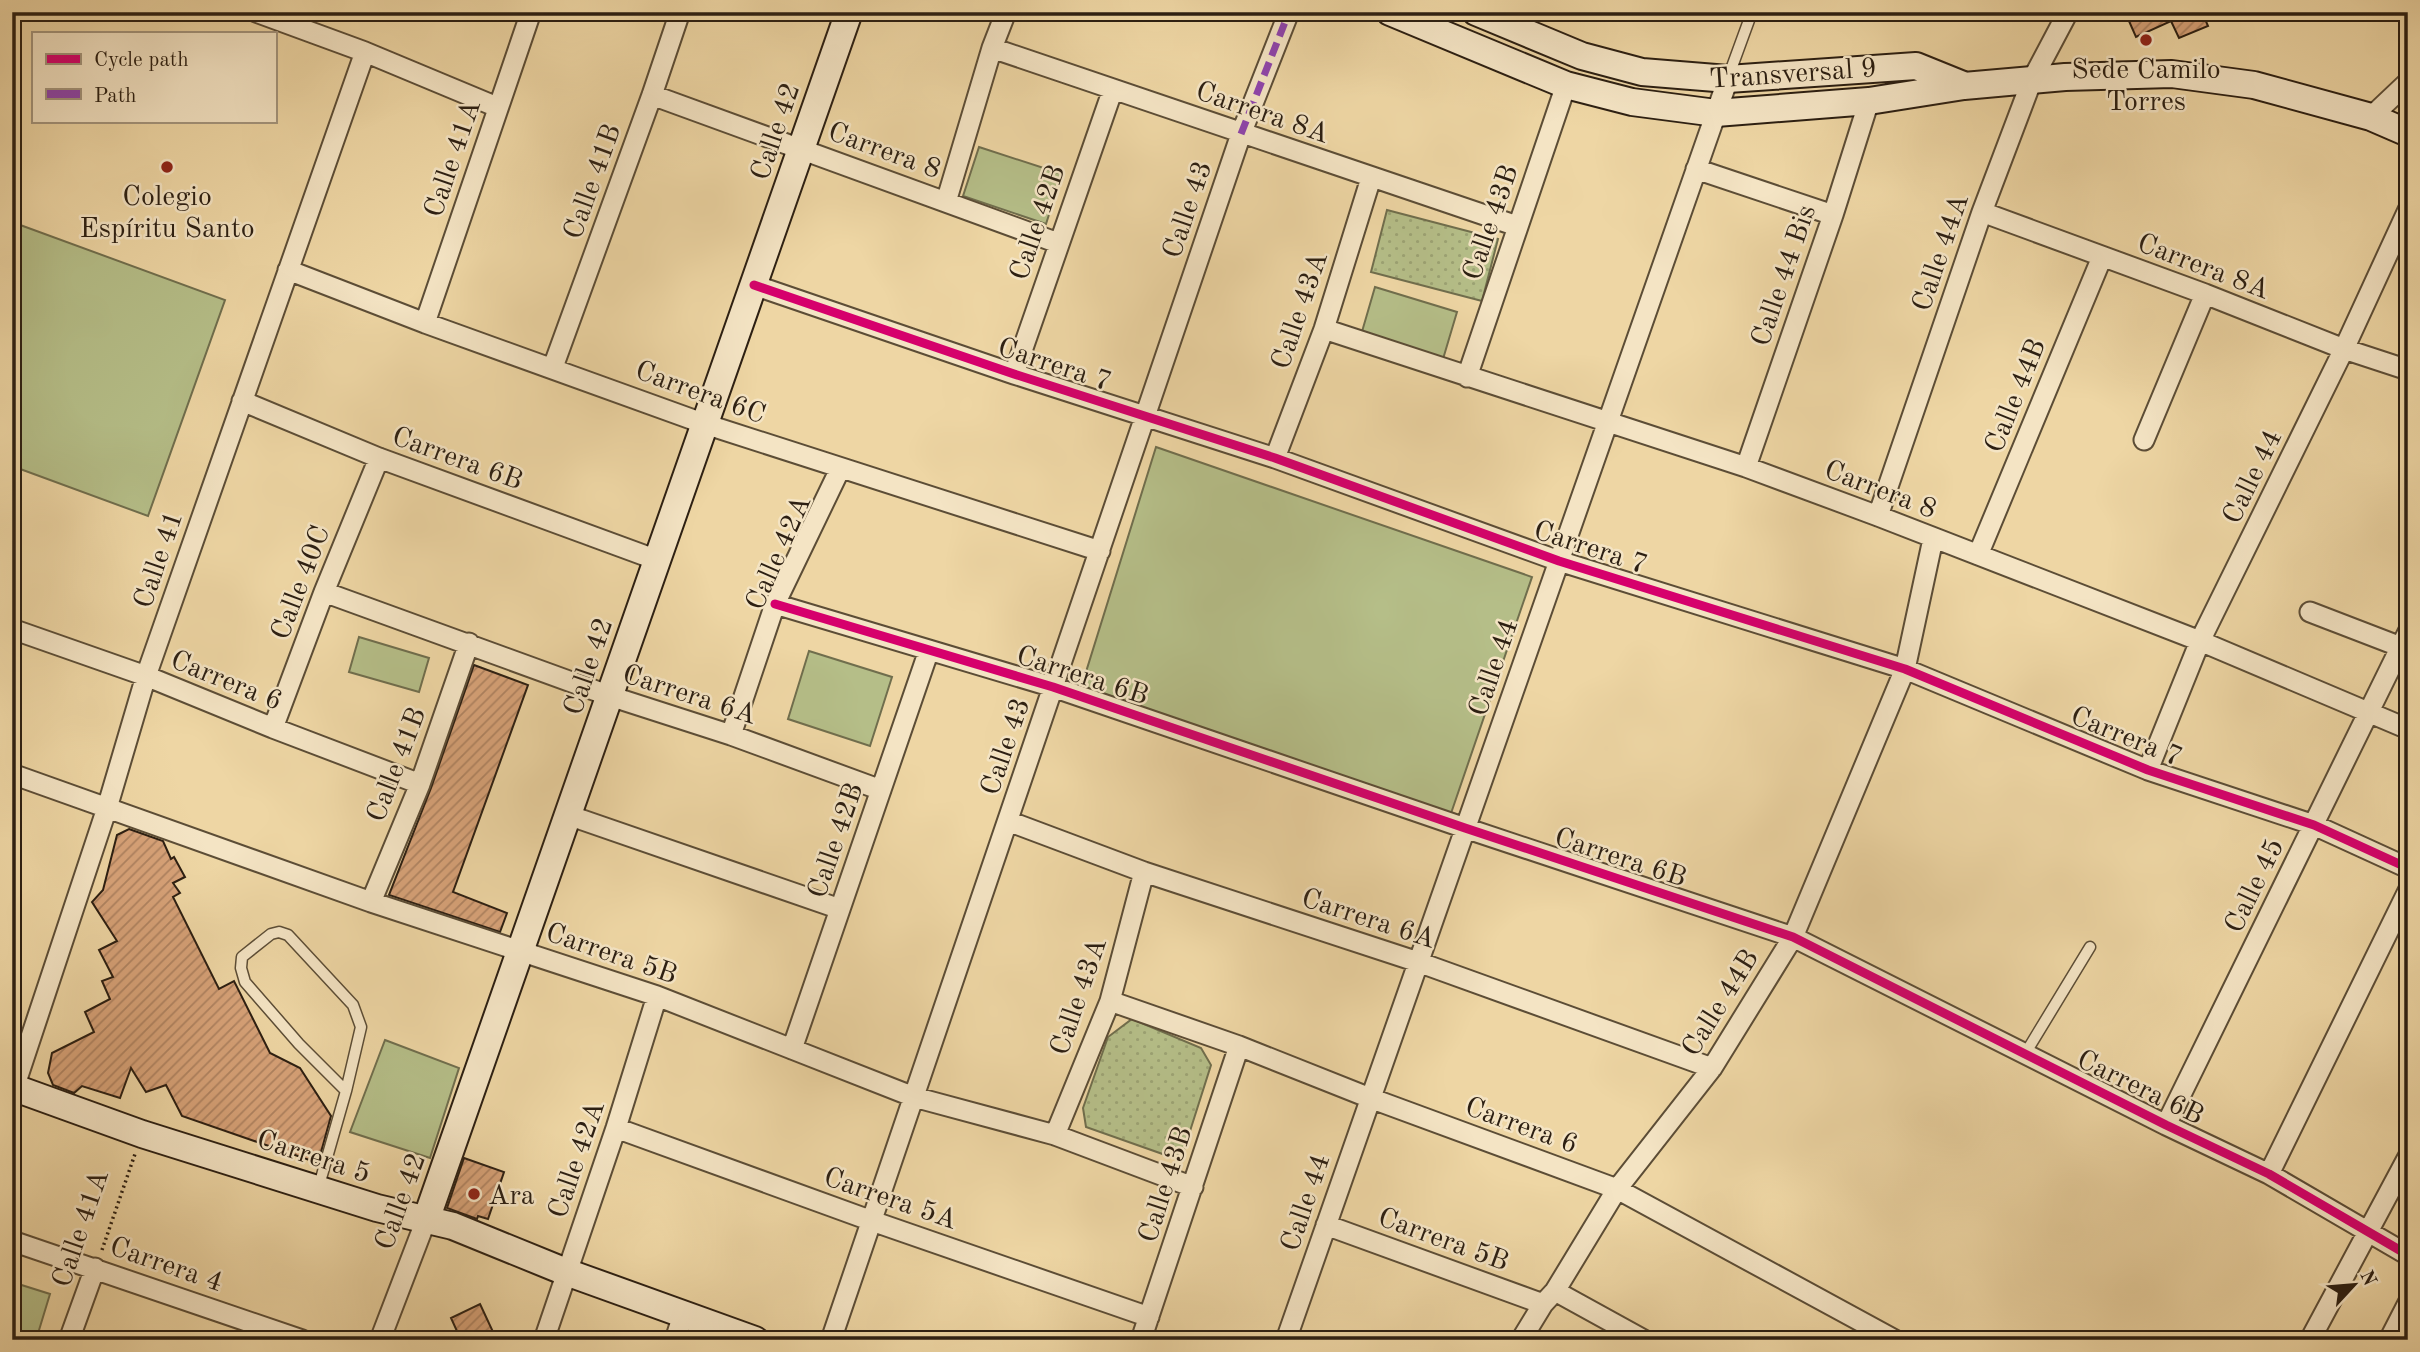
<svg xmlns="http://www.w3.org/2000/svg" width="2420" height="1352" viewBox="0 0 2420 1352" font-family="'Old Standard TT',serif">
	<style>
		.park { fill: url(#park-dots); stroke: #706e4d; stroke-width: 2 }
		.pitch { fill: #b5be88; stroke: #706e4d; stroke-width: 2 }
		.building { fill: url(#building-hatch); stroke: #2c1f12; stroke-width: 2 }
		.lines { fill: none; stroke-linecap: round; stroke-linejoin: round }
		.lane-casing { stroke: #5c4d36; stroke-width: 13 }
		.street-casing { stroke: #5c4d36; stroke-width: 23 }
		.secondary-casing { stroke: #2c1f12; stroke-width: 30 }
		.path { stroke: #2c1f12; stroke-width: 3.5; stroke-dasharray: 2 3.5; stroke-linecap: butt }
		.lane { stroke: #f4e4c4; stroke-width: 10 }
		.street { stroke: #f4e4c4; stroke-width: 19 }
		.secondary { stroke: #f4e4c4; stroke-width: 26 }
		.quiet { stroke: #8e44ad; stroke-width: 7; stroke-dasharray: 14 7; stroke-linecap: butt }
		.cycleway-casing { stroke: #f4e4c4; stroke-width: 13 }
		.cycleway { stroke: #d6006c; stroke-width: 9 }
		.poi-dot { fill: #8f2418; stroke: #f4e4c4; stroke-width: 2.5 }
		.labels { text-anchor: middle; stroke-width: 5; stroke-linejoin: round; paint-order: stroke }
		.poi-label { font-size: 28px; fill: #2c1f12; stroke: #f4e4c4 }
		.street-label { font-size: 28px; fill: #2c1f12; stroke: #f4e4c4 }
	</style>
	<defs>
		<pattern id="park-dots" width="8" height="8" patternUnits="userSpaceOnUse" patternTransform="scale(1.75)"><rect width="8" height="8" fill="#b5be88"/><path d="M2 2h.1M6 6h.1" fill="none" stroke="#9ca374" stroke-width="1.8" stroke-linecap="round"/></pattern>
		<pattern id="building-hatch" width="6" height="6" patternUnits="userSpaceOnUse" patternTransform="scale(1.75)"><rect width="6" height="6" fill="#d7a278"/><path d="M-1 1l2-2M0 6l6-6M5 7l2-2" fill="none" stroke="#af8361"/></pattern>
	</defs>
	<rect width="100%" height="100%" fill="#eed6a4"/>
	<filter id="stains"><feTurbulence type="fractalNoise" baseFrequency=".00286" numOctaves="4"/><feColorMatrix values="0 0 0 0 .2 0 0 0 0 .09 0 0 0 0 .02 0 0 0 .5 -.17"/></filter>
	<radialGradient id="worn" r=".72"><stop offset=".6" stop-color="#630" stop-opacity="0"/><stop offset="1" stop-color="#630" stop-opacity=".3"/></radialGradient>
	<!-- park -->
	<path class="park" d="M1387,210l111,29 -16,62 -111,-29z
		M1132,1019l69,29 10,17 -27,85 -10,8 -88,-31 -3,-19 25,-71z"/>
	<!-- pitch -->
	<path class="pitch" d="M979,147l83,27 -16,50 -83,-28z
		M12,222l213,78 -77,216 -136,-50z
		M1375,287l82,25 -14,47 -82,-24z
		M1156,447l376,130 -85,248 -366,-137z
		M359,637l70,21 -10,34 -70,-20z
		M809,651l83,26 -22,69 -82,-27z
		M385,1040l74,28 -29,90 -80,-26z
		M12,1282l38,12 -14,46h-24z"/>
	<!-- building -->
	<path class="building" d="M2125,12h77l6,14 -29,12 -8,-17 -35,16z
		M474,665l54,20 -75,207 54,21 -7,19 -111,-37 42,-107z
		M129,829l34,12 8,18 3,-2 11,20 -12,6 7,10 -7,4 46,92 15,-8 36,72 30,15 31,48 -13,47 -136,-47 -16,-31 -20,7 -15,-24 -11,30 -38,-12 -8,7 -21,-8 -5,-12 4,-20 42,-21 -9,-20 25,-13 -8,-18 11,-4 -14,-27 18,-9 -25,-39 11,-12 14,-55z
		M464,1158l40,14 -16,47 -10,-3 -1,3 -30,-11z
		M480,1304l14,30 -12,6h-21l-10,-22z"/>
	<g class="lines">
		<!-- lane casing -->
		<g class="lane-casing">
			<path id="lane" d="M1729,75l23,-63
				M279,932l9,3 65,70 8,22 -15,64 -47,-47 -54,-62 -4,-14 1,-11 29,-23z
				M2025,1054l65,-107
				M318,1189l28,-98"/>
		</g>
		<!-- street casing -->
		<g class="street-casing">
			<path id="street" d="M256,12l109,40 132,55
				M992,48l525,178
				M652,95l406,148
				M2371,117l37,-35
				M1696,169l137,46
				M946,202l46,-154 14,-36
				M1982,212l223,82 139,55 64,21
				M288,270l137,53 280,101 395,127
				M754,285l260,89 261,84 284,103 346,108 243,101 166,55 94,43
				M425,323l106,-311
				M1324,329l422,138 132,49 322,125 208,88
				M553,367l99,-272 28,-83
				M1014,374l99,-285
				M1467,377l99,-292
				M242,401l137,57 278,102
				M2144,440l61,-146
				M1275,458l49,-129 47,-151
				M1746,467l87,-252 36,-114
				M1878,516l104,-304 50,-132 36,-68
				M1978,555l124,-298
				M324,592l286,104 121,39 150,55
				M775,604l278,83 412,141 328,109 373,188 103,49 139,81
				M2310,612l91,35
				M12,629l134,47 127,52 147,56
				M273,728l51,-136 55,-134
				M731,735l44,-131 65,-135
				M2148,770l52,-129 144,-292 64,-139
				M12,774l359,128 286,94 257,101 141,38 138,52
				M568,815l272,94
				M1008,821l136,51 274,90 294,106
				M371,902l49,-118 49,-141
				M1110,1001l129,45 131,52 247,91 278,151
				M792,1049l137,-399
				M14,1088l93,-280 39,-132 219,-624
				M2166,1125l242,-493
				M616,1128l256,93 277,96
				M1055,1135l55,-134 34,-129
				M2269,1174l139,-283
				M1326,1225l217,79
				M12,1241l290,99
				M1555,1291l89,49
				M69,1340l26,-72
				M380,1340l46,-120
				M544,1340l72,-212 41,-132
				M675,1340l8,-25
				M831,1340l410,-1206 48,-122
				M1141,1340l98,-294
				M1286,1340l442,-1261
				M1521,1340l22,-36 12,-13 62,-102 95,-121 81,-131 112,-268 28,-130
				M2310,1340l98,-183
				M2389,1340l19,-37"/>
		</g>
		<!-- secondary casing -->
		<g class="secondary-casing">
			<path id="secondary" d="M1390,12l176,73 66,17 84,11 153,-12 95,-15 101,-9 107,-3 82,11 117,32 37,16
				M1476,12l106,44 60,16 86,7 188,-13 47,19
				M12,1087l130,47 235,74 76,18 113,46 189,68
				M426,1220l423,-1208"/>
		</g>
		<!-- path -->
		<path class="path" d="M102,1250l33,-96"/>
		<!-- lane -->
		<use href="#lane" class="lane"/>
		<!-- street -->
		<use href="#street" class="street"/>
		<!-- secondary -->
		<use href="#secondary" class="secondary"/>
		<!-- quiet -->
		<path class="quiet" d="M1241,134l48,-122"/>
		<!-- cycleway casing -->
		<g class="cycleway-casing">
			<path id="cycleway" d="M754,285l260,89 261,84 284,103 346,108 243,101 166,55 94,43
				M775,604l278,83 412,141 328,109 373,188 103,49 139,81"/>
		</g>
		<!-- cycleway -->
		<use href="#cycleway" class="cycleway"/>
	</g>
	<!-- markers -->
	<g class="poi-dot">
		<circle cx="2146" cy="40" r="7"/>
		<circle cx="167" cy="167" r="7"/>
		<circle cx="474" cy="1194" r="7"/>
	</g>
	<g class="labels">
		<!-- poi labels -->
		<g class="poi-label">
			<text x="2146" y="78">Sede Camilo<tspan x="2146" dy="32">Torres</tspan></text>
			<text x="167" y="205">Colegio<tspan x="167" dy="32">Espíritu Santo</tspan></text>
			<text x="488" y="1204" text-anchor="start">Ara</text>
		</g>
		<!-- street labels -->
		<g class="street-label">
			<text transform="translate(1793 72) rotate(-4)" y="10">Transversal 9</text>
			<text transform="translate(1263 111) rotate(19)" y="10">Carrera 8A</text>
			<text transform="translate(774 131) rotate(-71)" y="10">Calle 42</text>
			<text transform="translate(885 149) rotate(20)" y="10">Carrera 8</text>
			<text transform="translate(451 158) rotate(-71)" y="10">Calle 41A</text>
			<text transform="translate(591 181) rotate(-70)" y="10">Calle 41B</text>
			<text transform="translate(1186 209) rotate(-71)" y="10">Calle 43</text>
			<text transform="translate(1036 222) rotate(-71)" y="10">Calle 42B</text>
			<text transform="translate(1489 222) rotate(-71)" y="10">Calle 43B</text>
			<text transform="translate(1939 252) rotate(-71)" y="10">Calle 44A</text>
			<text transform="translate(2204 265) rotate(21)" y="10">Carrera 8A</text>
			<text transform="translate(1782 275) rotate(-71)" y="10">Calle 44 Bis</text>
			<text transform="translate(1298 310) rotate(-71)" y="10">Calle 43A</text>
			<text transform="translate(1055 363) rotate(18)" y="10">Carrera 7</text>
			<text transform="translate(701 391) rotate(20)" y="10">Carrera 6C</text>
			<text transform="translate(2014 395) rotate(-68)" y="10">Calle 44B</text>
			<text transform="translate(458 457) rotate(20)" y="10">Carrera 6B</text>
			<text transform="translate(2251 476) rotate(-64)" y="10">Calle 44</text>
			<text transform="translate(1881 488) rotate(21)" y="10">Carrera 8</text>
			<text transform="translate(1591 546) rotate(18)" y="10">Carrera 7</text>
			<text transform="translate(777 552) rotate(-66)" y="10">Calle 42A</text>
			<text transform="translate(157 559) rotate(-71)" y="10">Calle 41</text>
			<text transform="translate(299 582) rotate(-69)" y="10">Calle 40C</text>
			<text transform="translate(587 666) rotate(-71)" y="10">Calle 42</text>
			<text transform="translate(1492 667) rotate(-71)" y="10">Calle 44</text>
			<text transform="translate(1083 674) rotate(18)" y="10">Carrera 6B</text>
			<text transform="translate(227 679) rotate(22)" y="10">Carrera 6</text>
			<text transform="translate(690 693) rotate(18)" y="10">Carrera 6A</text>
			<text transform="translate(2127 735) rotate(22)" y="10">Carrera 7</text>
			<text transform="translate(1004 746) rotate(-71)" y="10">Calle 43</text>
			<text transform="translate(395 764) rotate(-69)" y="10">Calle 41B</text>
			<text transform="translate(834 840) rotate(-71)" y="10">Calle 42B</text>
			<text transform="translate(1621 856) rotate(18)" y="10">Carrera 6B</text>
			<text transform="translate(2253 885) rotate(-64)" y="10">Calle 45</text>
			<text transform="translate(1369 917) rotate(18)" y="10">Carrera 6A</text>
			<text transform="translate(612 952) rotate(19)" y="10">Carrera 5B</text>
			<text transform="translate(1077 996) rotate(-71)" y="10">Calle 43A</text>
			<text transform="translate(1719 1002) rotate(-58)" y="10">Calle 44B</text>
			<text transform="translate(2141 1086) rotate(26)" y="10">Carrera 6B</text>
			<text transform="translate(1522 1124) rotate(20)" y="10">Carrera 6</text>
			<text transform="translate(314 1155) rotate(18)" y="10">Carrera 5</text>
			<text transform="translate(575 1159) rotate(-71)" y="10">Calle 42A</text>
			<text transform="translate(1164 1184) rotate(-72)" y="10">Calle 43B</text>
			<text transform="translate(891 1197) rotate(19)" y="10">Carrera 5A</text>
			<text transform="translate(399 1201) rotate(-70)" y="10">Calle 42</text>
			<text transform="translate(1304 1202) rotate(-71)" y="10">Calle 44</text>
			<text transform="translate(79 1228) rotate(-71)" y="10">Calle 41A</text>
			<text transform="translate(1444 1238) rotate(20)" y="10">Carrera 5B</text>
			<text transform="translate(167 1263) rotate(19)" y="10">Carrera 4</text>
		</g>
	</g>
	<!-- margin -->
	<rect width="2420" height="1352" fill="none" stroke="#eed6a4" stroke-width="42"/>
	<rect x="14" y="14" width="2392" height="1324" fill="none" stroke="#2c1f12" stroke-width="3.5"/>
	<rect x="21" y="21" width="2378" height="1310" fill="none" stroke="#2c1f12" stroke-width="2"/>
	<!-- legend -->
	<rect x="32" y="32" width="245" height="91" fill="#f4e4c4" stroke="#a4957d" stroke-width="2"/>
	<rect x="46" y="54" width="35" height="10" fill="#d6006c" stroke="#a4957d" stroke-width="2"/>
	<text x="94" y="66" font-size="21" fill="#2c1f12">Cycle path</text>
	<rect x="46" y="89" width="35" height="10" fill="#8e44ad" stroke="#a4957d" stroke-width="2"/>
	<text x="94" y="102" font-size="21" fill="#2c1f12">Path</text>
	<!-- north arrow -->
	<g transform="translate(2354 1285) rotate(64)" stroke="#f4e4c4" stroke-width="5" paint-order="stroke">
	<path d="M0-5L12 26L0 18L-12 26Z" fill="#2c1f12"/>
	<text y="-10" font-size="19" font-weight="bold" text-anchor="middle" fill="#2c1f12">N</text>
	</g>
	<rect width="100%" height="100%" filter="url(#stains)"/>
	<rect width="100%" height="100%" fill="url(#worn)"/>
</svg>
